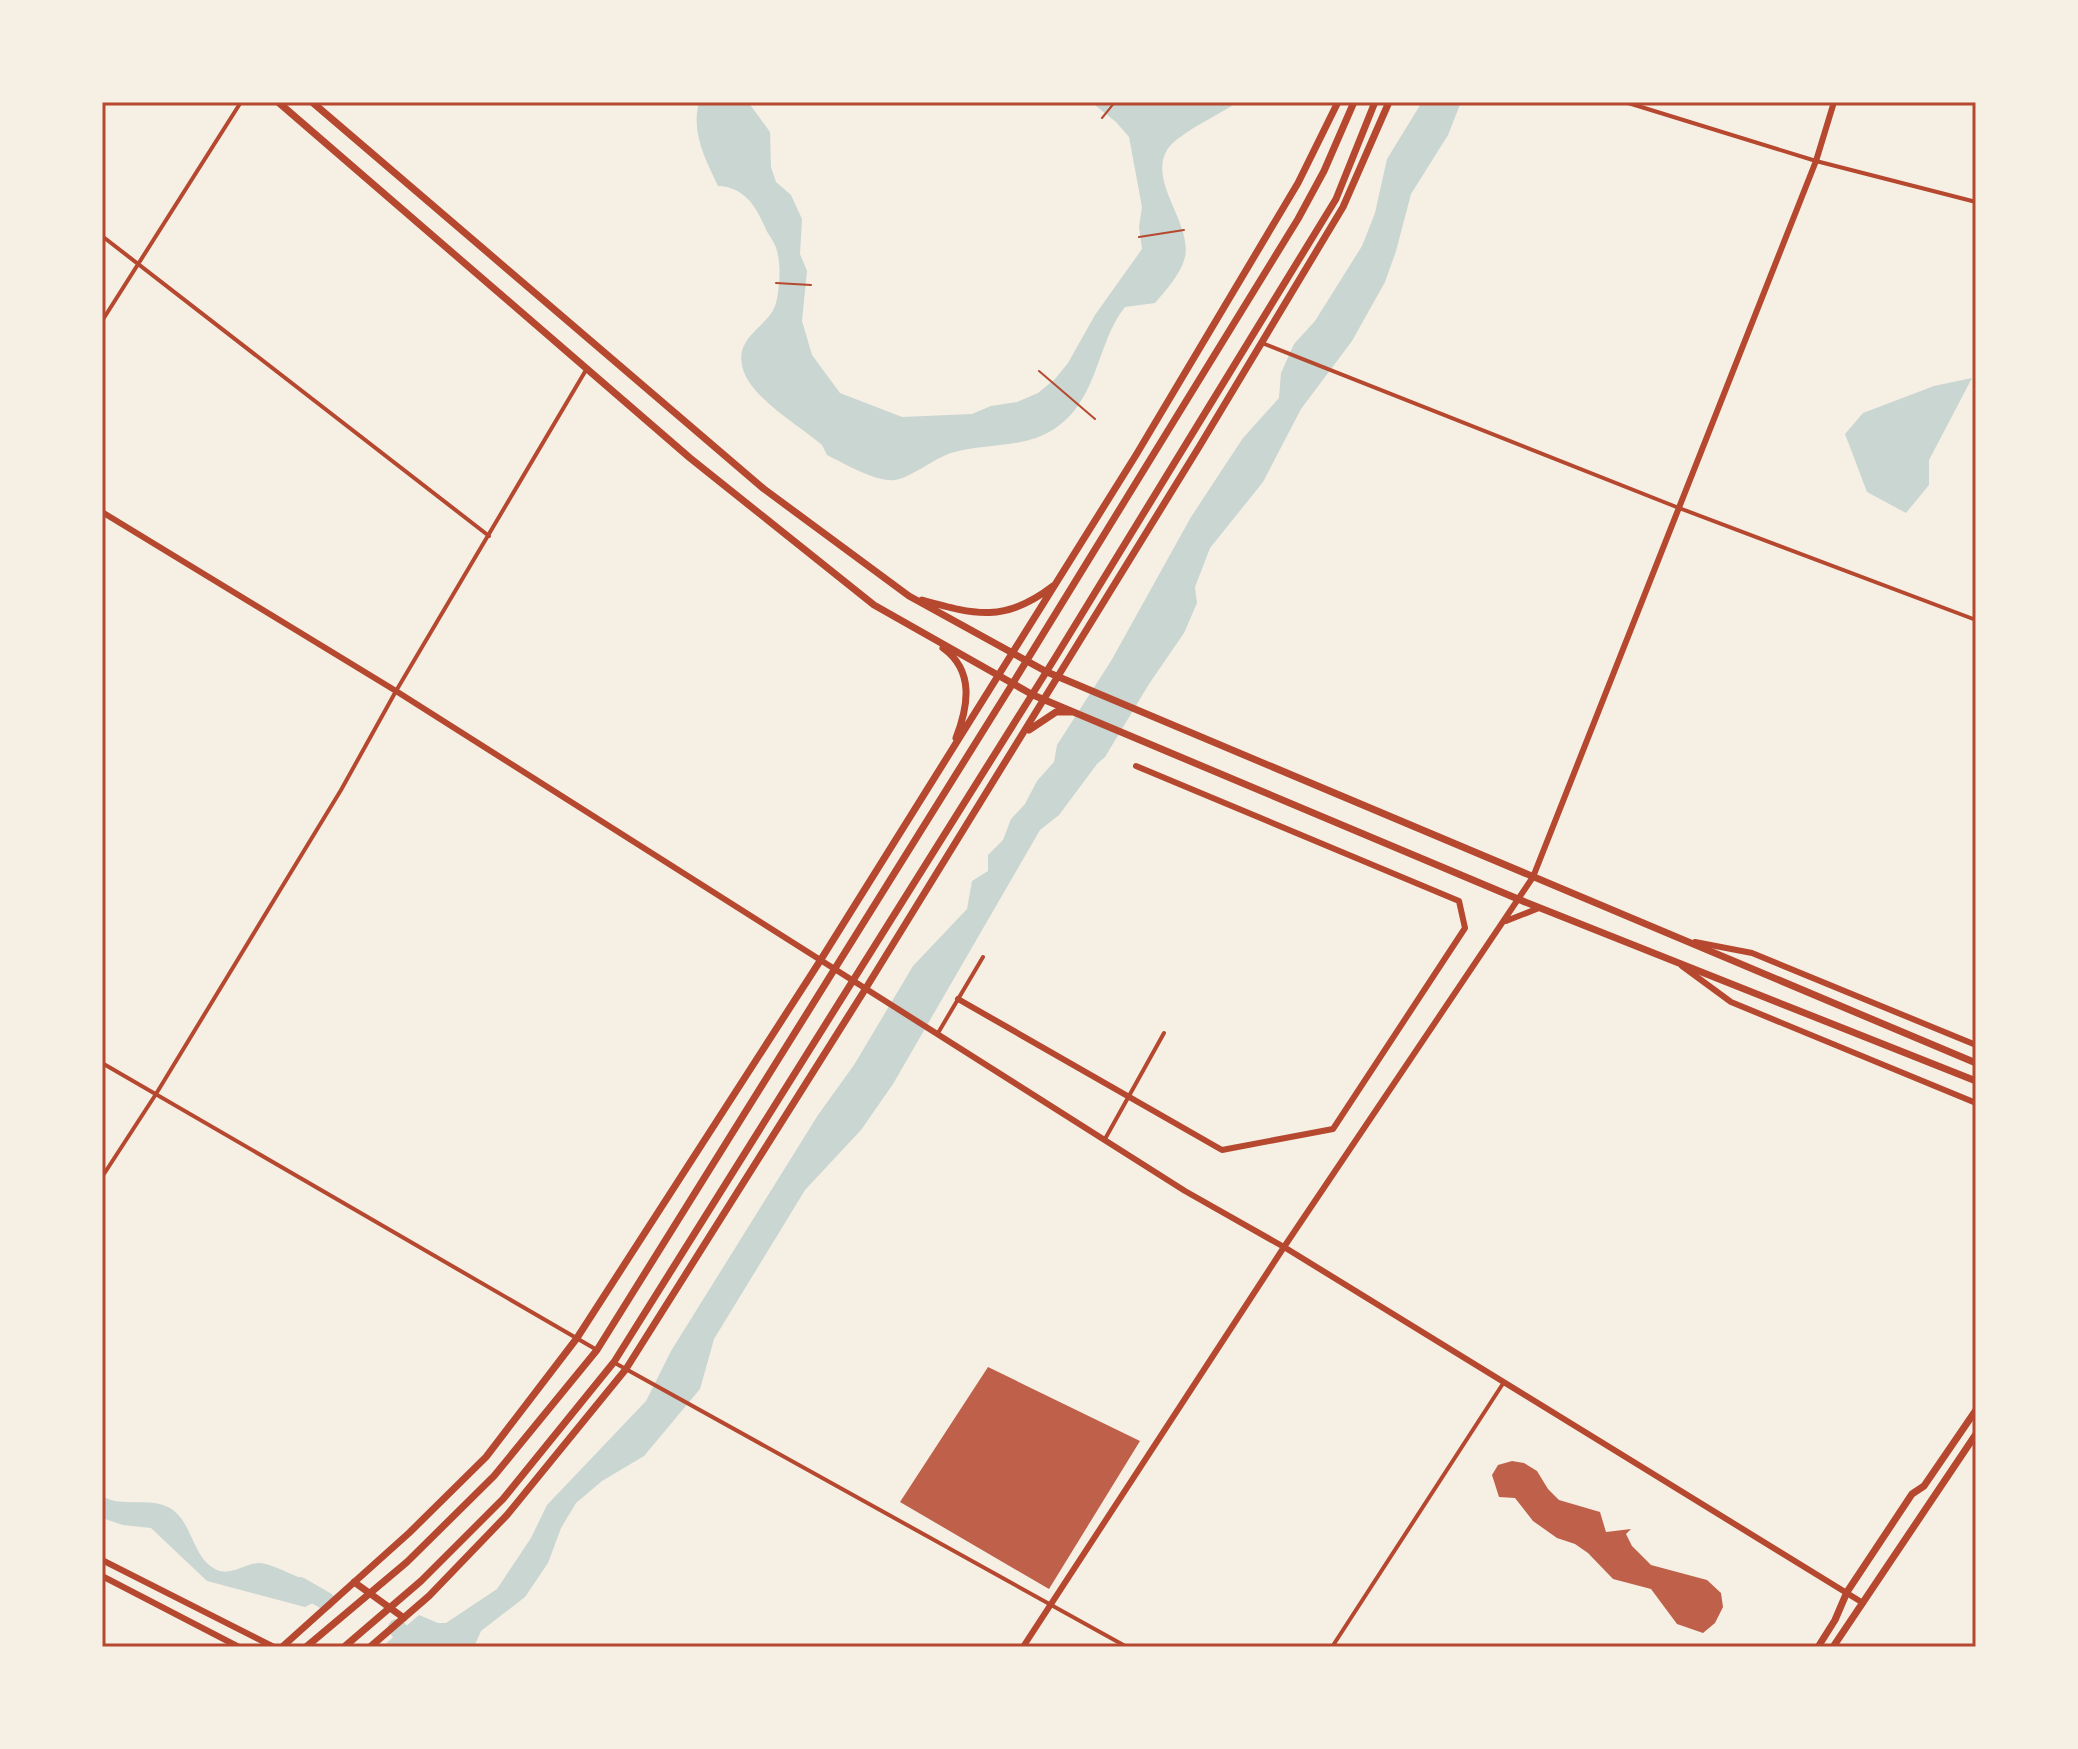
<svg xmlns="http://www.w3.org/2000/svg" width="2078" height="1749" viewBox="0 0 2078 1749" font-family="'Alegreya Sans',sans-serif">
	<style>
		.water { fill: #c9d6d2 }
		.lines { fill: none; stroke-linecap: round; stroke-linejoin: round }
		.river { stroke: #c9d6d2; stroke-width: 18 }
		.building { fill: #bf614a }
		.path { stroke: #b5482f; stroke-width: 2 }
		.minor { stroke: #b5482f; stroke-width: 4 }
		.tertiary { stroke: #b5482f; stroke-width: 6 }
		.secondary { stroke: #b5482f; stroke-width: 6 }
		.primary { stroke: #b5482f; stroke-width: 7 }
		.trunk { stroke: #b5482f; stroke-width: 7 }
		.neatline { fill: none; stroke: #b5482f; stroke-width: 3 }
	</style>
	<rect width="100%" height="100%" fill="#f6efe4"/>
	<!-- water -->
	<path class="water" d="M699,102h49l22,30 1,35 5,15 15,13 11,24 -2,35 7,17 -5,50 10,34 28,38 62,24 70,-3 19,-8 26,-4 21,-9 17,-14 13,-16 27,-48 47,-66 -3,-22 3,-20 -13,-70 -13,-15 -25,-20h147c-19,13 -60,31 -71,48 -19,32 25,73 18,107 -4,17 -19,33 -30,46l-30,4c-24,30 -26,73 -51,104 -35,42 -78,29 -123,42 -18,6 -39,24 -56,27 -17,3 -52,-17 -68,-25l-5,-10c-23,-20 -75,-49 -80,-80 -6,-30 28,-39 34,-62 4,-16 6,-45 -2,-60 -3,-6 -7,-10 -9,-16 -10,-22 -21,-40 -47,-41 -13,-28 -27,-53 -19,-84z
		M1422,102h39l-13,33 -37,59 -15,57 -11,31 -33,59 -51,68 -38,73 -53,66 -15,39 2,16 -13,30 -35,51 -44,73 -8,7 -38,51 -19,15 -147,254 -32,46 -56,60 -91,149 -14,50 -56,67 -42,25 -26,22 -15,25 -13,35 -23,34 -44,34 -7,16h-92l37,-32 19,8h8l51,-34 34,-51 16,-33 99,-104 25,-50 147,-236 36,-50 59,-99 54,-57 5,-28 16,-10v-16l15,-15 8,-21 14,-15 12,-23 17,-19 3,-17 54,-84 80,-144 52,-79 36,-40 2,-25 13,-29 21,-23 47,-75 13,-33 12,-54z
		M1972,378l-43,82v25l-23,28 -39,-21 -22,-58 18,-21 71,-27z
		M102,1496c22,13 50,-1 71,14 20,15 20,49 44,60 14,6 27,-6 42,-7 12,0 44,17 57,22l5,14 -16,8 -98,-26 -56,-53 -28,-3 -21,-7z"/>
	<g class="lines">
		<!-- river -->
		<path class="river" d="M300,1586l26,15
			M397,1628l16,19"/>
	</g>
	<!-- building -->
	<path class="building" d="M988,1367l152,74 -91,148 -149,-87z
		M1512,1461l12,2 13,8 11,18 11,11 41,12 6,20 25,-3 -5,5 6,12 19,19 56,15 14,13 2,14 -8,16 -12,10 -26,-9 -26,-35 -38,-10 -25,-26 -13,-9 -18,-6 -24,-17 -18,-23 -16,-1 -7,-22 6,-10z"/>
	<g class="lines">
		<!-- path -->
		<path class="path" d="M1102,118l13,-16
			M1139,237l45,-7
			M776,283l35,2
			M1039,371l56,48"/>
		<!-- minor -->
		<path class="minor" d="M1625,102l191,59 160,41
			M102,236l387,300
			M102,321l139,-219
			M1262,343l417,165 297,112
			M938,1033l45,-76
			M102,1063l495,287
			M1105,1139l59,-106
			M102,1177l54,-83 185,-304 55,-99 190,-321
			M615,1363l512,284
			M1332,1647l172,-265"/>
		<!-- tertiary -->
		<path class="tertiary" d="M102,512l294,179 789,500 99,56 579,356
			M1506,921l33,-13
			M958,999l264,151 111,-21 132,-201 -6,-27 -323,-135
			M1023,1647l261,-400 249,-370 283,-716 18,-59"/>
		<!-- secondary -->
		<path class="secondary" d="M1695,942l57,11 224,92
			M1682,966l49,36 245,101
			M102,1560l172,87
			M102,1576l137,71"/>
		<!-- primary -->
		<path class="primary" d="M278,102l412,356 184,147 159,90 492,207 451,179
			M312,102l452,387 145,107 138,76 929,391
			M922,600c54,15 83,23 131,-14
			M943,648c32,23 25,59 13,90
			M1029,730l27,-18h15
			M354,1582l50,36
			M282,1647l127,-114 77,-76 91,-119 243,-377 316,-506 162,-272 40,-81
			M370,1647l59,-51 78,-81 119,-146 240,-381 333,-541 144,-240 46,-105
			M1818,1647l17,-27 12,-28 65,-98 12,-8 52,-76
			M1833,1647l143,-213"/>
		<!-- trunk -->
		<path class="trunk" d="M306,1647l101,-85 87,-86 103,-126 411,-659 290,-472 26,-48 30,-69
			M344,1647l77,-66 82,-82 111,-137 441,-704 281,-459 39,-97"/>
	</g>
	<!-- border -->
	<rect width="2078" height="1749" fill="none" stroke="#f6efe4" stroke-width="208"/>
	<rect x="104" y="104" width="1870" height="1541" class="neatline"/>
</svg>
